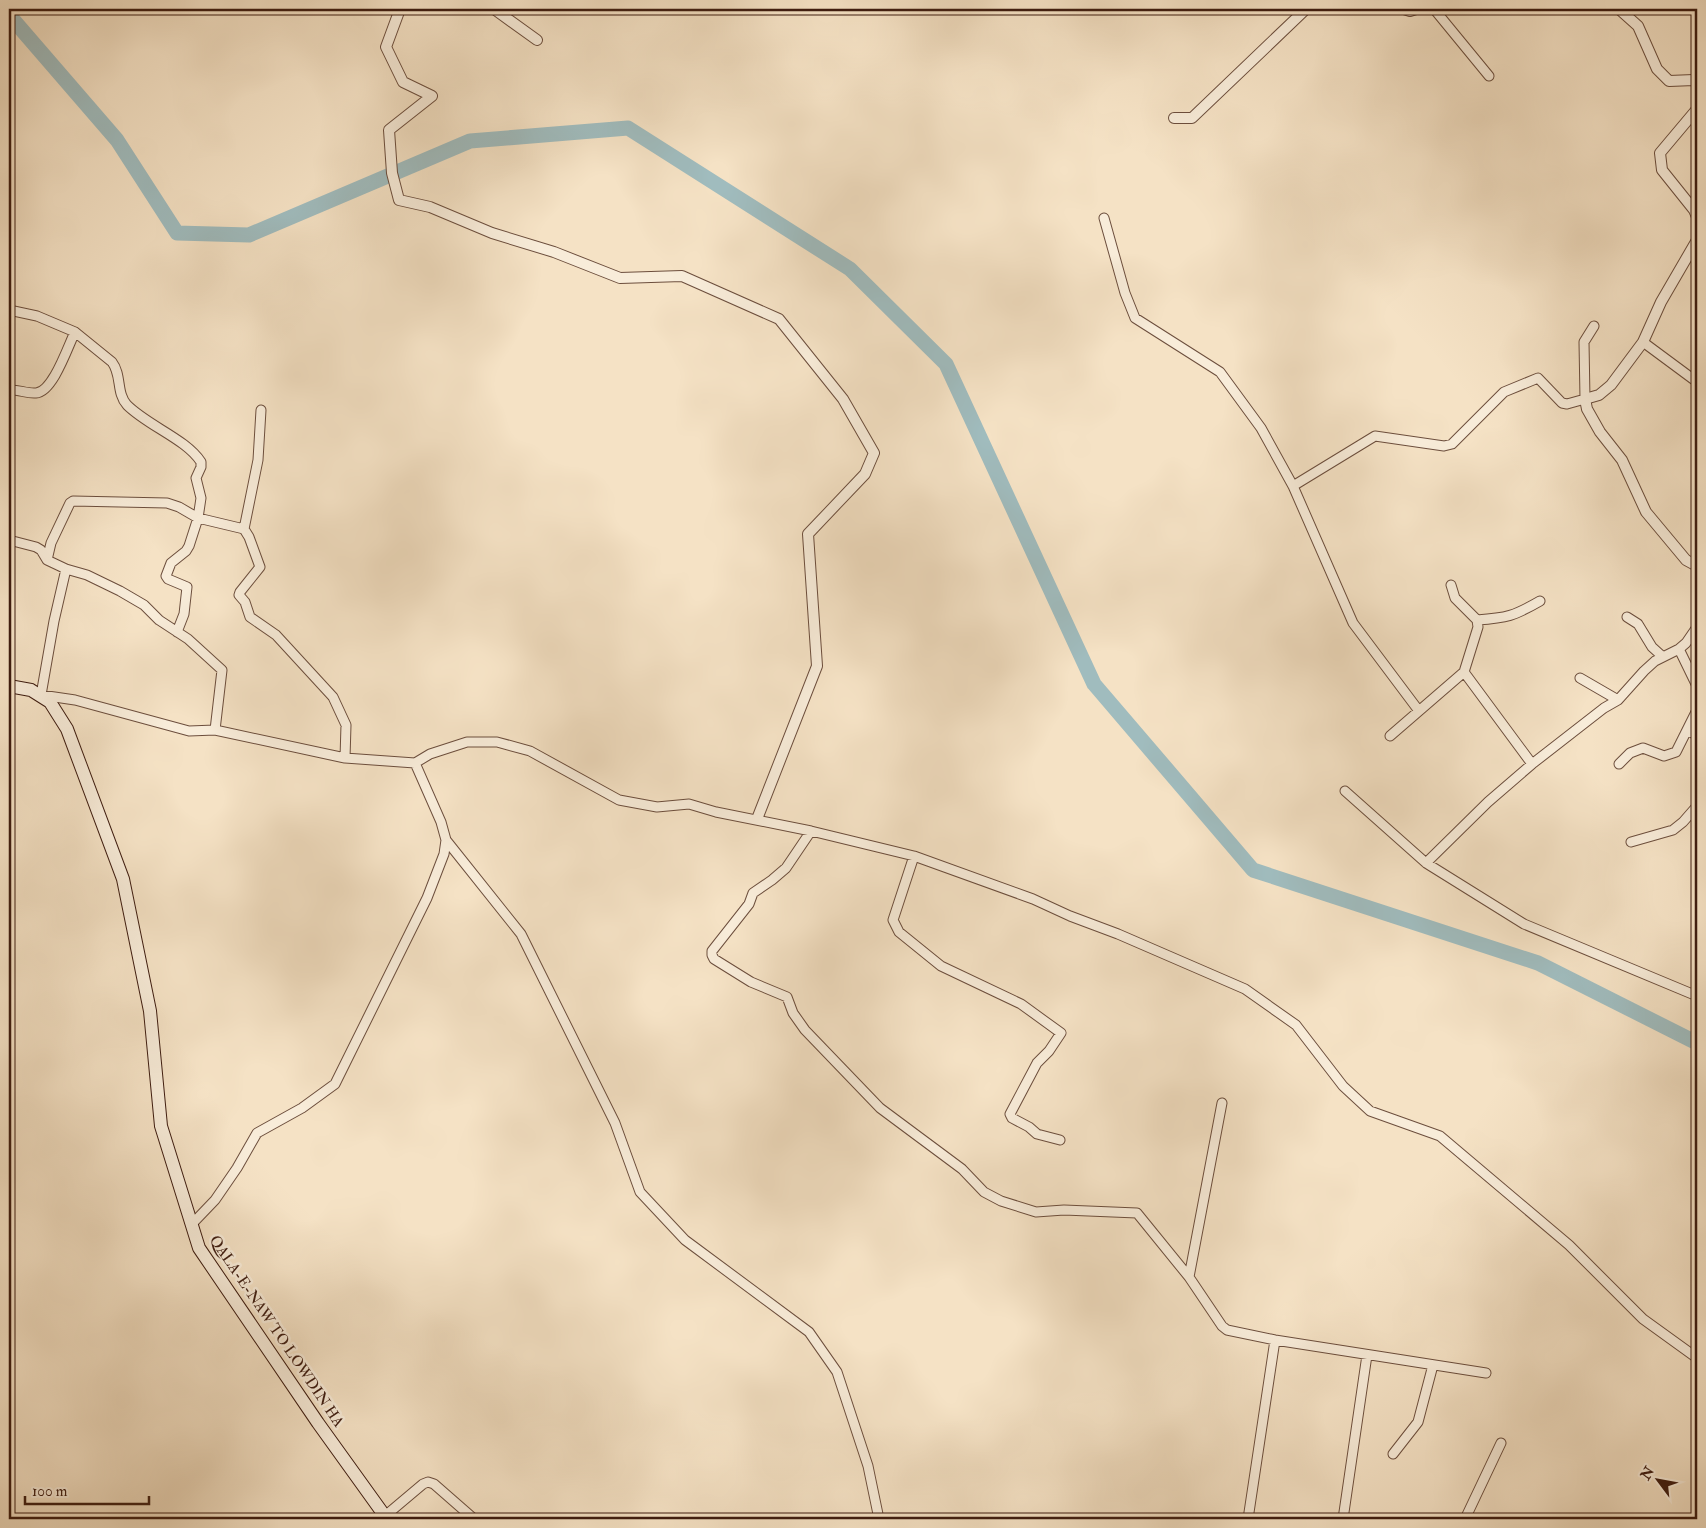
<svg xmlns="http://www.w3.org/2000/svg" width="1706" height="1528" viewBox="0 0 1706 1528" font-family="'IM FELL Double Pica',serif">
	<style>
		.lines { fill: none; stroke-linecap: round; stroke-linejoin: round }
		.river { stroke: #a0bcbe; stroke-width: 15 }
		.minor-casing { stroke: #6c4e3d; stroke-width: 11 }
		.tertiary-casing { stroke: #6c4e3d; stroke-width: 12 }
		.secondary-casing { stroke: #3e1c10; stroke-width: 14 }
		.minor { stroke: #f8ecd9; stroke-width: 9 }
		.tertiary { stroke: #f8ecd9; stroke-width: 10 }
		.secondary { stroke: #f8ecd9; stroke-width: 12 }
		.labels { text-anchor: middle; stroke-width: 5; stroke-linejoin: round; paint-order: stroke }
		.street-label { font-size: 15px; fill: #3e1c10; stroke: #f8ecd9 }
	</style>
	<rect width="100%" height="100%" fill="#f5e2c5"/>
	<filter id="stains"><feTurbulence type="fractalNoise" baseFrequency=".004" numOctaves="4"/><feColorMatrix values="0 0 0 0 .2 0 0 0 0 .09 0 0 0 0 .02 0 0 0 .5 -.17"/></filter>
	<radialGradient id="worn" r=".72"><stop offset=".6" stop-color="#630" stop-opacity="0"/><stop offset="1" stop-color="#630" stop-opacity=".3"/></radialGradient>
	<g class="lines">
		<!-- river -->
		<path class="river" d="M9,15l108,125 60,93 72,2 221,-94 158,-13 222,141 96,95 148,320 159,186 285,93 159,80"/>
		<!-- minor casing -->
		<g class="minor-casing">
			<path id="minor" d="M1434,9l55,67
				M1104,218l21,75 10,25 85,54 41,56 32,58 60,137 66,88
				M9,310l28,6 38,16 37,30c10,13 4,31 15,43 21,21 59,34 74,57v5l-5,11 5,20 -3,20 -9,28 -3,5 -15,12 -5,13 2,3 19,8 -3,27 -7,18
				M1643,342l54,40
				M9,390c9,-1 18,4 27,3 17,-1 32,-47 39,-61
				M261,410l-3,50 -14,69 5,8 11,30 -20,25 -1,3 6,7 5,15 26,18 57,62 13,28 -1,33
				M1293,486l82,-50 69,10 8,-2 52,-52 34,-14 24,25 5,1 18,-5 -1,-57 10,-16
				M9,540l27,7 5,3 6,10 19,9 -12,52 -13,74 34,5 114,31 26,-1 130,28 70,5 15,-9 37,-12h30l33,9 89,49 38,7 32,-3 27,8 95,19 103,25 119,43 37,17 48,18 127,55 51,36 47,61 27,25 70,25 129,109 74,74 54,39
				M47,560l4,-17 19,-40 3,-2 94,2 12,4 19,11 46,11
				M66,569l21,6 33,16 24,14 15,15 29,19 34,31 -7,60
				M1627,617l11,7 14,23 11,10
				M1477,620c30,-2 37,-4 63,-19
				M1679,649l18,37
				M1464,672l68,92
				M1580,678l38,22
				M1688,730l9,6
				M1390,736l74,-64 14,-45 -1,-7 -22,-22 -4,-13
				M1619,764l11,-11 13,-5 21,8 12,-4 21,-42
				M1345,791l81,72 98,61 173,72
				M811,831l-25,37 -14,12 -19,13 -4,11 -37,47v4l2,4 37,23 36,15 6,16 12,17 75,78 82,61 22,23 17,9 35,11 28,-2 73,3 52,64 33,49 5,4 48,10 211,33
				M446,840l75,94 94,189 25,69 45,48 124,92 28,40 31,94 11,53
				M1631,842l42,-12 10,-8 14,-16
				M914,856l-21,64 6,12 42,34 80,38 40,29 -12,18 -12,12 -27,51 2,4 17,9 8,7 23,6
				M1426,863l62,-61 44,-38 72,-56 14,-8 26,-29 11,-10 24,-12 7,-6 11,-16
				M192,1224l23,-24 22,-32 20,-35 45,-25 33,-24 92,-186 17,-44 2,-14 -5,-18 -26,-59
				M1189,1277l33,-174
				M1393,1454l25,-32 15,-57
				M385,1516l38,-32 5,-2 6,2 40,35
				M1248,1519l27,-179
				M1343,1519l24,-164
				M1465,1519l36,-76"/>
		</g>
		<!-- tertiary casing -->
		<g class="tertiary-casing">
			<path id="tertiary" d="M400,9l-14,38 17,35 29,14 -43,34 3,43 7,27 31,7 62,26 62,19 66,26 62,-2 97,43 64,80 31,54 -9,21 -57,60 9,132 -60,153
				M494,9l43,31
				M1404,9l6,2 6,-2
				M1619,9l19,17 19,43 12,12 25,-1 3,2
				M1697,109l-37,44 2,17 32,40 3,7
				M1174,118h18l114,-109
				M1697,240l-36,62 -18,40 -32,43 -12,10 -14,4 2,10 13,23 22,28 24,52 40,48 11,6"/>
		</g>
		<!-- secondary casing -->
		<g class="secondary-casing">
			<path id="secondary" d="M9,686l22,4 19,12 17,27 56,150 27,132 11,115 38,122 119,175 69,96"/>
		</g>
		<!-- minor -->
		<use href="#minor" class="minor"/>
		<!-- tertiary -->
		<use href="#tertiary" class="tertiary"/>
		<!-- secondary -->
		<use href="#secondary" class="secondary"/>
	</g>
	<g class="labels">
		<!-- street labels -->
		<g class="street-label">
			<text transform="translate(277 1331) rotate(56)" y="5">QALA-E-NAW TO LOWDIN HA</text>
		</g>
	</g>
	<!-- margin -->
	<rect width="1706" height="1528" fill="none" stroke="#f5e2c5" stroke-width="30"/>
	<rect x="10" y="10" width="1686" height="1508" fill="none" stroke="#3e1c10" stroke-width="2.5"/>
	<rect x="15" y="15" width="1676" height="1498" fill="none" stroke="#3e1c10"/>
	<!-- north arrow -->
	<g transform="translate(1658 1480) rotate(302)" stroke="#f8ecd9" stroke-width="4" paint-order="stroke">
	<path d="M0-4L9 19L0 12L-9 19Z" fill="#3e1c10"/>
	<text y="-8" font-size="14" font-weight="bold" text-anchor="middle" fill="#3e1c10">N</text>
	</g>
	<!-- scale -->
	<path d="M25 1496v8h124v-8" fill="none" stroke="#3e1c10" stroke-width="2.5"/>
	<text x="32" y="1496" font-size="15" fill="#3e1c10" stroke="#f8ecd9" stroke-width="4" paint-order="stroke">100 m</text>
	<rect width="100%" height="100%" filter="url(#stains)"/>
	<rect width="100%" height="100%" fill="url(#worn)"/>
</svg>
